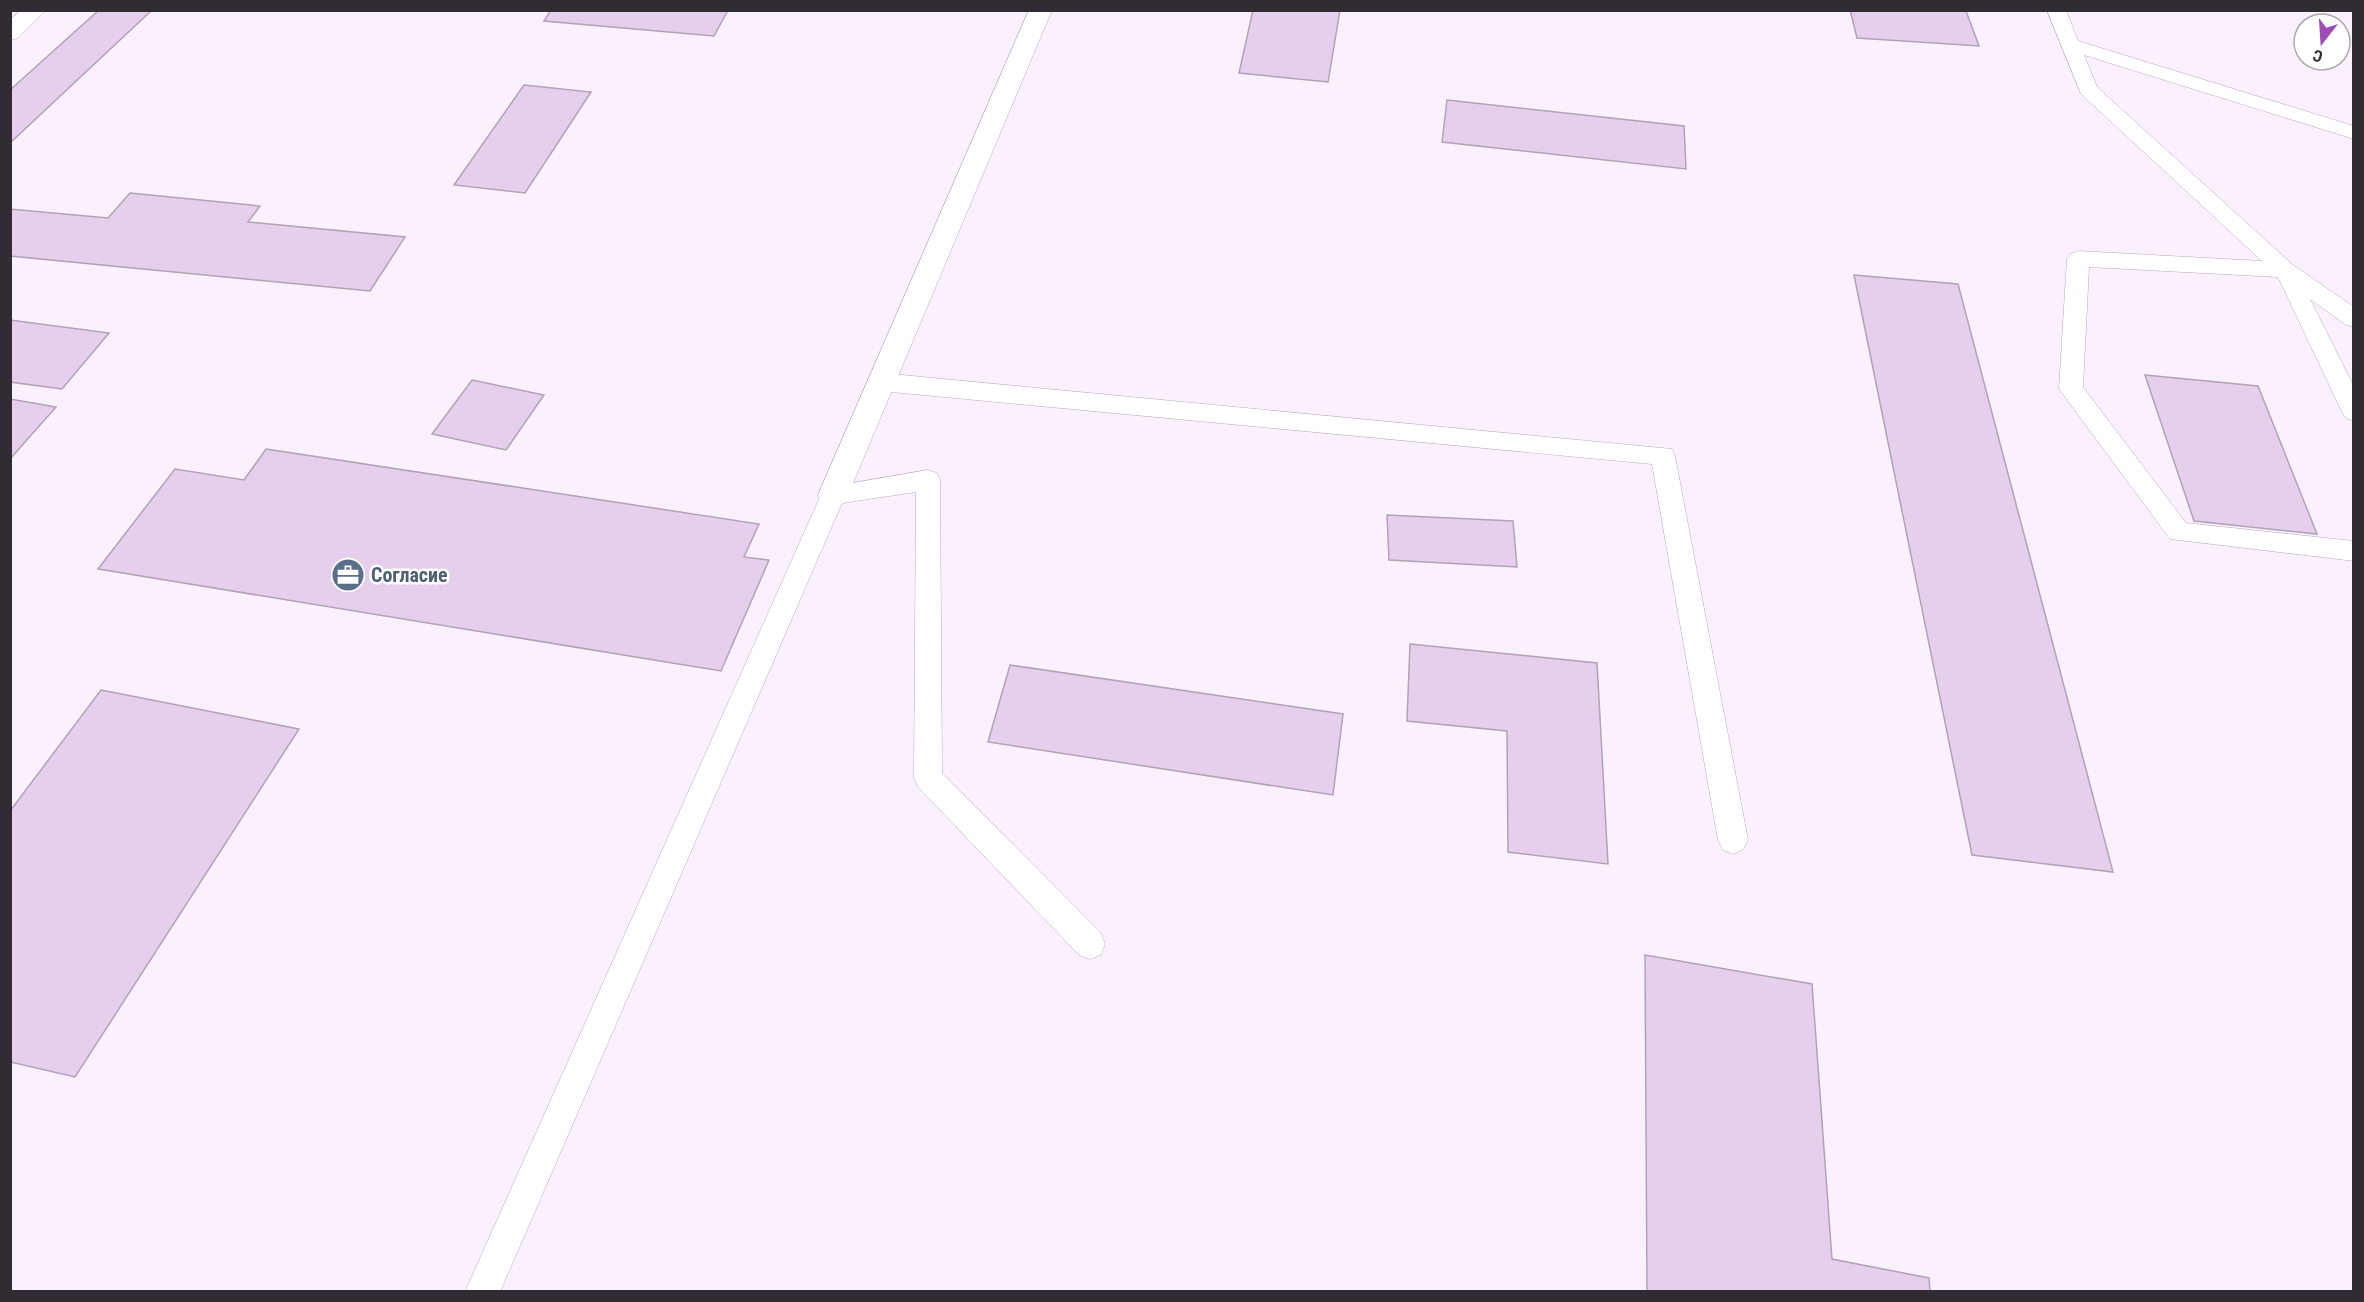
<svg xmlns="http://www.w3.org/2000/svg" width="2364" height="1302" viewBox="0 0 2364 1302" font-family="'Roboto Condensed',sans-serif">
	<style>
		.building { fill: #e6cfed; stroke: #b1a2b6; stroke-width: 1.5 }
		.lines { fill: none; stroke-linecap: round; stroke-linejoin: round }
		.lane-casing { stroke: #b8a9bd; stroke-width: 1 }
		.street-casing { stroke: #b8a9bd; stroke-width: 1 }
		.lane { fill: #fff; fill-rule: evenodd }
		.street { fill: #fff; fill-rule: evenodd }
		.labels { text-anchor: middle; stroke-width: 5; stroke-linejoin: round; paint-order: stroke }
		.service-label { font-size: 20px; font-weight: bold; fill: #4e5e75; stroke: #fff; text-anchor: start }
	</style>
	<rect width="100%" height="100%" fill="#fbf1fe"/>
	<!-- building -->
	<path class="building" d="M99,10h53l-142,133v-53z
		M551,10h177l-14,26 -170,-15z
		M1253,10h87l-12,72 -89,-9z
		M1850,10l116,1 13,35 -122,-8z
		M524,85l67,7 -66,101 -71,-8z
		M1447,100l237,26 2,43 -244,-27z
		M130,193l130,13 -12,16 157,15 -35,54 -360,-35v-47l98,9z
		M1854,275l104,9 155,588 -141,-17z
		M10,320l99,13 -47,56 -52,-7z
		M2145,375l113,11 59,148 -123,-13z
		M472,380l72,15 -38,55 -74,-16z
		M10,399l46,8 -46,52z
		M266,449l493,75 -15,33 25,3 -48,111 -623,-102 77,-100 69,11z
		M1387,515l126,6 4,46 -128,-7z
		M1410,644l187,19 11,201 -100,-12 -1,-121 -100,-10z
		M1010,665l333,49 -10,81 -345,-53z
		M101,690l198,39 -224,348 -65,-15v-251z
		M1645,955l167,29 20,275 97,19 1,14h-283z"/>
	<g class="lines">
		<!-- lane casing -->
		<g class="lane-casing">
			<path id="lane" d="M2047,10h19l12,31 276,85v13l-270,-84 13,32 196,178 61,42v20l-8,-2 -36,-26 44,88v34l-8,-3 -4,-6 -64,-135 -189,-10 -6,120 103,136 168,18v20l-184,-22 -111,-150 8,-130 3,-5 8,-3 184,10 -181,-167z
				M881,373l791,76 3,7 73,384 -5,10 -10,4 -10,-4 -5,-10 -66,-376 -771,-73 -8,-3 -4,-6 4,-6z
				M928,470l9,3 3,7 2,293 159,160 4,11 -4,11 -11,4 -11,-4 -161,-168 -4,-9 2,-286 -74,11 -342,789h-35l359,-804z"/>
		</g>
		<!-- street casing -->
		<g class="street-casing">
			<path id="street" d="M21,10h25l-28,28 -8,2v-20z
				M1029,10h23l-204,485 -4,8 -11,4 -11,-4 -4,-8z"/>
		</g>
		<!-- lane -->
		<use href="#lane" class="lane"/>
		<!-- street -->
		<use href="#street" class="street"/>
	</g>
	<!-- icons -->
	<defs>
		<g id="office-disc" transform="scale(1.725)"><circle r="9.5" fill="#5c6f8a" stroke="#fff"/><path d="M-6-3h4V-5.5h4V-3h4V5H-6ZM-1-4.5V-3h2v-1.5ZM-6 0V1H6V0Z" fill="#fff"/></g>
	</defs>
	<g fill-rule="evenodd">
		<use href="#office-disc" x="348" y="575"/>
	</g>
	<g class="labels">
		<!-- service labels -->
		<g class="service-label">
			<text x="371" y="582">Согласие</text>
		</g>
	</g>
	<!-- border -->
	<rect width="2364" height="1302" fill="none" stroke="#312b33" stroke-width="24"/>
	<!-- north arrow -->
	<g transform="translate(2322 42) rotate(197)"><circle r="28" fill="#ffffff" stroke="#adaaad" stroke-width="1.5"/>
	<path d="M0-4.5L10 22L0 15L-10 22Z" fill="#a04ab8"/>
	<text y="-9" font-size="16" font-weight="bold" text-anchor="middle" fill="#312b33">С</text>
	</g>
</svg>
